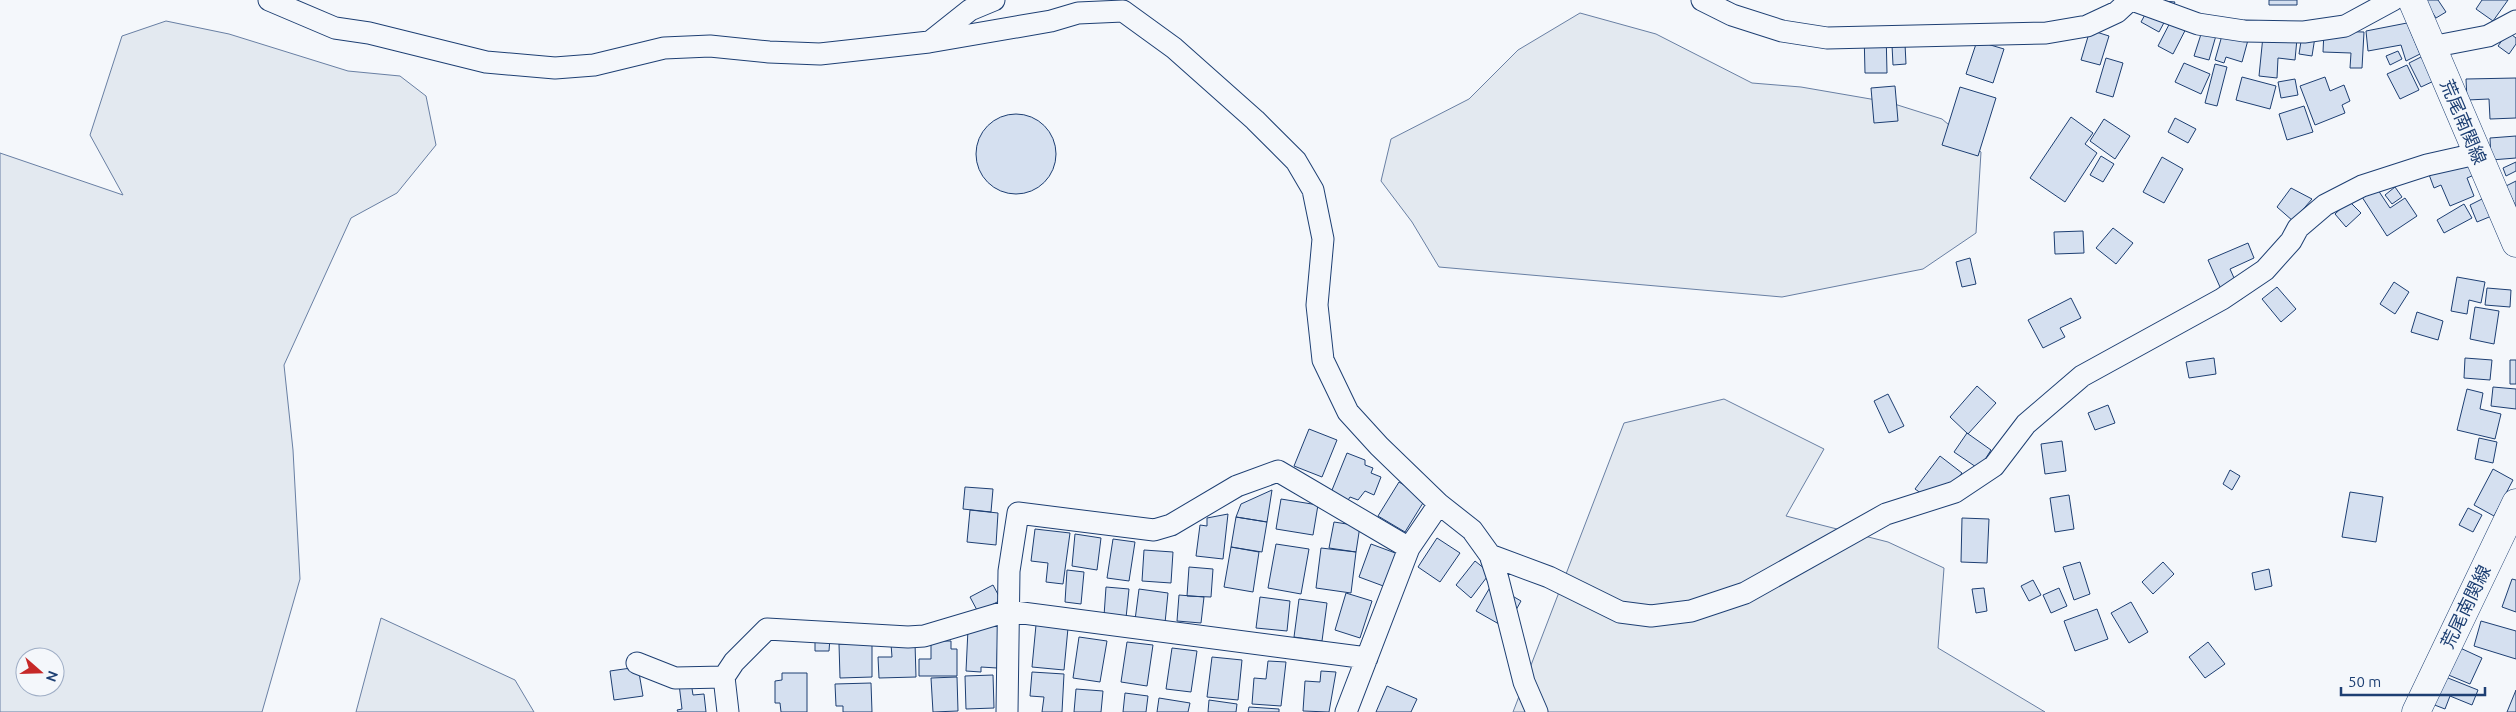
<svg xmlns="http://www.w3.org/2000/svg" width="2516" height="712" viewBox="0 0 2516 712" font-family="Ubuntu,'Noto Sans JP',sans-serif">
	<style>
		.green { fill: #e3e9f0; stroke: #687fa3; fill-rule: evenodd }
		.building { fill: #d5e0f0; stroke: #1d3f73 }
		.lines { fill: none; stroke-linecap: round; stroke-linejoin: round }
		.minor-casing { stroke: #1d3f73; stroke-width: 23 }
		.major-casing { stroke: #1d3f73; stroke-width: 29 }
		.minor { stroke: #f4f7fb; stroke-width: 21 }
		.major { stroke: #f4f7fb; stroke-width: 28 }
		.labels { text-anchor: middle; stroke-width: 4; stroke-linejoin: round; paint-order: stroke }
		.street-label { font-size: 18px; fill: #1d3f73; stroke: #f4f7fb }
	</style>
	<rect width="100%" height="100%" fill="#f4f7fb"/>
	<!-- green -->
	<path class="green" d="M1580,13l76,21 96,49 49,4 87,15 54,17 39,33 -5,81 -53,36 -141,28 -343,-30 -27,-45 -31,-41 10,-42 78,-40 49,-49z
		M166,21l63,13 119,37 52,5 26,20 10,49 -39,48 -46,25 -67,147 9,85 7,129 -38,133h-262v-559l123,42 -33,-60 32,-99zM25,657h30v30h-30z
		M1724,399l100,50 -38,67 102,26 56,26 -6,80 107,64h-532l111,-289z
		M381,618l134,62 19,32h-178z"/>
	<!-- building -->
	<path class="building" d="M2153,0l22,2 -16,30 -18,-10z
		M2269,0h28v5h-28z
		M2424,0h14l8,12 -10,6z
		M2482,0h26l-15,21 -17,-12z
		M2177,9l15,8 -19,37 -15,-8z
		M2407,23l13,31 -14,7 -5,-16 -33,6 -2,-20z
		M2264,26l34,2 -3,32 -17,-2 -1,20 -18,-2z
		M2203,28l14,4 -8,28 -15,-4z
		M1886,30l1,43h-22l-1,-42z
		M2090,30l19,6 -9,29 -19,-5z
		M2324,31l40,1 -2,36h-12l1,-15 -28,-1z
		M2223,32l25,8 -6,22 -16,-5 -2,6 -9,-3z
		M2508,32l8,6v6l-7,10 -11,-8z
		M2302,35l13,2 -3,19 -13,-2z
		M1977,41l27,8 -11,34 -27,-9z
		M1905,44l1,20 -13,1 -1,-20z
		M2398,51l4,8 -12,6 -4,-9z
		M2425,55l11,25 -15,7 -12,-24z
		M2106,58l17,5 -10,34 -17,-5z
		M2184,63l26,11 -9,20 -26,-12z
		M2215,64l12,3 -10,39 -12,-3z
		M2407,65l12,25 -19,9 -13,-25z
		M2242,77l34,9 -6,23 -34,-9z
		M2325,77l5,14 14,-6 6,16 -8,4 3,8 -30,12 -15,-39z
		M2516,78v40l-26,1 -1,-20 -22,1 -1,-21z
		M2295,79l3,16 -17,3 -3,-16z
		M1895,86l3,35 -24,2 -3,-35z
		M1960,87l36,11 -18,58 -36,-11z
		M2304,106l9,26 -26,8 -8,-26z
		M976 154a40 40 0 1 1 80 0a40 40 0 1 1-80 0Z
		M2071,117l22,16 -8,11 12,9 -32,49 -35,-24z
		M2175,118l21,11 -8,14 -20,-11z
		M2104,119l26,17 -15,23 -25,-18z
		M2516,136v22l-25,2 -1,-22z
		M2468,143l11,30 -12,5 7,18 -24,10 -9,-21 -7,3 -10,-27z
		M2101,156l13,8 -11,18 -13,-7z
		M2162,157l21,12 -19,34 -21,-11z
		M2516,162v9l-10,5 -3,-8z
		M2516,181v26l-10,-21z
		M2376,187l14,21 15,-10 12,18 -30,20 -25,-39z
		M2395,187l7,10 -10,7 -7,-9z
		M2291,188l21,11 -19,22 -16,-14z
		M2486,197l8,18 -17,7 -7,-17z
		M2349,201l12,12 -15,14 -11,-13z
		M2464,204l8,14 -28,15 -7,-13z
		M2113,228l20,15 -17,21 -20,-16z
		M2083,231l1,22 -29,1 -1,-22z
		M2248,243l6,15 -24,11 13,29 -15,7 -20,-45z
		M1970,258l6,26 -14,3 -6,-25z
		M2457,277l28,5 -4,21 -12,-3 -2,14 -16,-3z
		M2394,282l15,10 -14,22 -15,-10z
		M2277,287l19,22 -15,13 -19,-23z
		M2487,288l24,2 -1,17 -25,-2z
		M2071,298l10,20 -21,10 5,9 -22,11 -15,-28z
		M2475,307l24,4 -5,33 -24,-5z
		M2417,312l26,9 -5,19 -27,-8z
		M2214,358l2,16 -27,4 -3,-16z
		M2465,358l27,2 -2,20 -26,-2z
		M2510,360h6v24h-6z
		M1977,386l19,17 -28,31 -18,-17z
		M2493,387l23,2v20l-25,-3z
		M2467,389l16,4 -3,16 21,5 -6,25 -38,-9z
		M1888,394l16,32 -15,7 -15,-32z
		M2108,405l7,18 -20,7 -7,-17z
		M1309,429l28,11 -15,37 -28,-11z
		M1967,433l24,17 -12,19 -25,-17z
		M2479,438l18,4 -4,21 -18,-4z
		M2062,441l4,30 -21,3 -4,-30z
		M1347,453l18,7v5l8,3 -2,5 10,4 -7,18 -9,-4 -7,9 -8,-3 -3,5 -17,-7z
		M1940,456l22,17 -24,32 -23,-16z
		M2493,469l20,11 -19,36 -20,-11z
		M2230,470l10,6 -8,14 -9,-6z
		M1399,482l27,16 -21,34 -27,-16z
		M965,487l28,2 -2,23 -28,-3z
		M1272,490l-5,32 -31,-5 5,-13z
		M2350,492l33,5 -7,45 -34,-5z
		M2069,495l5,34 -19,3 -5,-34z
		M1281,499l37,6 -5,30 -37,-6z
		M2468,508l14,7 -9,17 -14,-7z
		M970,510l28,3 -2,32 -29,-3z
		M1228,514l-5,45 -27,-3 4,-31 7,1v-8z
		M1236,517l31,5 -5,30 -31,-5z
		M1962,518l27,1 -2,44 -26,-1z
		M1334,522l26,4 -4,26 -27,-4z
		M1035,529l35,4 -7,51 -17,-2 2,-19 -17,-2z
		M1075,534l26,4 -4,32 -25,-4z
		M1437,538l23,15 -20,29 -22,-15z
		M1113,539l22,3 -6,39 -22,-3z
		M1276,544l33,5 -8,45 -33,-6z
		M1371,544l27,10 -12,33 -27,-10z
		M1231,547l28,5 -6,40 -29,-5z
		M1321,548l35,4 -5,41 -35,-5z
		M1144,550l29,2 -2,31 -29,-2z
		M1475,561l15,12 -19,25 -15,-13z
		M2080,562l10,32 -16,6 -11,-33z
		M2163,562l11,12 -21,20 -11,-12z
		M1189,567l24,2 -2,28 -24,-1z
		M2269,569l3,17 -17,4 -3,-17z
		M1067,570l17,2 -3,32 -16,-2z
		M2512,579l4,1v32l-14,-5z
		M2033,580l8,15 -12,6 -8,-15z
		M1492,584l29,17 -15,27 -30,-17z
		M993,585l8,15 -23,12 -8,-15z
		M1106,587l23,2 -3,29 -22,-2z
		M1984,588l3,23 -11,2 -4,-24z
		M2059,588l8,18 -16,7 -8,-18z
		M1139,589l29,4 -3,30 -30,-3z
		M1346,593l26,8 -12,37 -25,-8z
		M1179,595l25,2 -3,26 -24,-2z
		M1260,597l30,4 -3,30 -31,-3z
		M1299,599l28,4 -5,38 -28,-4z
		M2131,602l17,30 -19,11 -18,-30z
		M2097,609l11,30 -33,12 -11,-30z
		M2481,621l35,10v28l-42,-13z
		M983,624l15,1 -1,43 -16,-1v5l-15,-1 2,-42z
		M1036,625l32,3 -4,42 -32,-3z
		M1079,637l28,4 -7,41 -27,-4z
		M815,638h15l-1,13h-14z
		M931,641h20v8h6v27h-38v-17h12z
		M1127,642l26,3 -6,41 -26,-4z
		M2208,642l17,22 -20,14 -16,-21z
		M872,643v34l-32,1 -1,-34z
		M915,643l1,34 -37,1 -1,-21h14l-1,-13z
		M2458,647l24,11 -12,26 -24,-10z
		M1172,648l25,3 -6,41 -25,-3z
		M1212,657l30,3 -4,40 -31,-3z
		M1268,661l18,1 -5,44 -29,-2 2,-26 12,1z
		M638,667l5,29 -29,4 -4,-29z
		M1321,671l15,1 -7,40 -26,-1 2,-30 15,1z
		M1032,672l32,2 -2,38h-20l2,-15 -14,-1z
		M782,673h25v39h-26l-1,-9h-5v-22l7,-1z
		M993,675l1,33 -28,1 -1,-33z
		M2443,676l35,14 -6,15 -22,-9 -5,13 -13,-5z
		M957,677l1,34 -25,1 -2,-34z
		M691,682l2,13 11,-1 2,18h-28l-1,-2 5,-1 -3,-25z
		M871,683l1,29h-29v-6h-7l-1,-22z
		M1387,686l30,13 -6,13h-35z
		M1076,689l27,2 -2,21h-27z
		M2516,690v22h-9z
		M1125,693l23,3 -2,16h-23z
		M1159,698l31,5 -2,9h-31z
		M1209,700l28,4 -1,8h-28z
		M1249,707l30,2v3h-31z"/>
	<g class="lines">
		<!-- minor casing -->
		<g class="minor-casing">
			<path id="minor" d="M269,0l66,28 34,5 117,29 69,6 39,-3 70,-17 46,-2 59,6 51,2 109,-12 122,-21 27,-8 45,-2 51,37 81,72 41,41 17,29 10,49 -6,66 6,55 25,52 31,34 60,58 33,26 18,25 8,24 26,103 13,30
				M1702,0l30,15 50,16 45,7 219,-5 41,-7 30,-14 13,-12
				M2132,0l66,24 46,7 60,1 41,-6 48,-26
				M931,41l39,-31 24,-10
				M2431,47l57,-11 28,-15
				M1490,555l59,22 71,35 31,4 40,-5 54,-18 141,-79 69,-22 39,-26 32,-42 56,-48 140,-77 43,-29 26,-29 7,-13 27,-23 37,-19 65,-21 49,-11
				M637,663l38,15 49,-1
				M728,712l-4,-35 10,-15 33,-33 141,8 16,-1 84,-25 359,47
				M1007,712l2,-141 9,-58 136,17 17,-5 66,-39 41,-15 131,77
				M1346,712l63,-164 30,-44"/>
		</g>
		<!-- major casing -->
		<g class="major-casing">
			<path id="major" d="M2412,0l104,243
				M2416,712l100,-209"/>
		</g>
		<!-- minor -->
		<use href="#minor" class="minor"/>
		<!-- major -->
		<use href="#major" class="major"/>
	</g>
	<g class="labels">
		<!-- street labels -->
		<g class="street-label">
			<text transform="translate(2463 122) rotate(67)" y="6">荒尾南関線</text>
			<text transform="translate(2466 607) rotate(-64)" y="6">荒尾南関線</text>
		</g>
	</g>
	<!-- north arrow -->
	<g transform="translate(40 672) rotate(110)"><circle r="24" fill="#f4f7fb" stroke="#9eadc5"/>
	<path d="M0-4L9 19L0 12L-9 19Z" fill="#c62828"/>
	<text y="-8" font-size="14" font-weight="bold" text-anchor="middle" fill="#1d3f73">N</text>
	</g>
	<!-- scale -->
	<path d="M2341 687v8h144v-8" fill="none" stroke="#1d3f73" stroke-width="2.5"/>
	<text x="2348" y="687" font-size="15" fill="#1d3f73" stroke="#f4f7fb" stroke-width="4" paint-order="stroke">50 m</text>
</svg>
